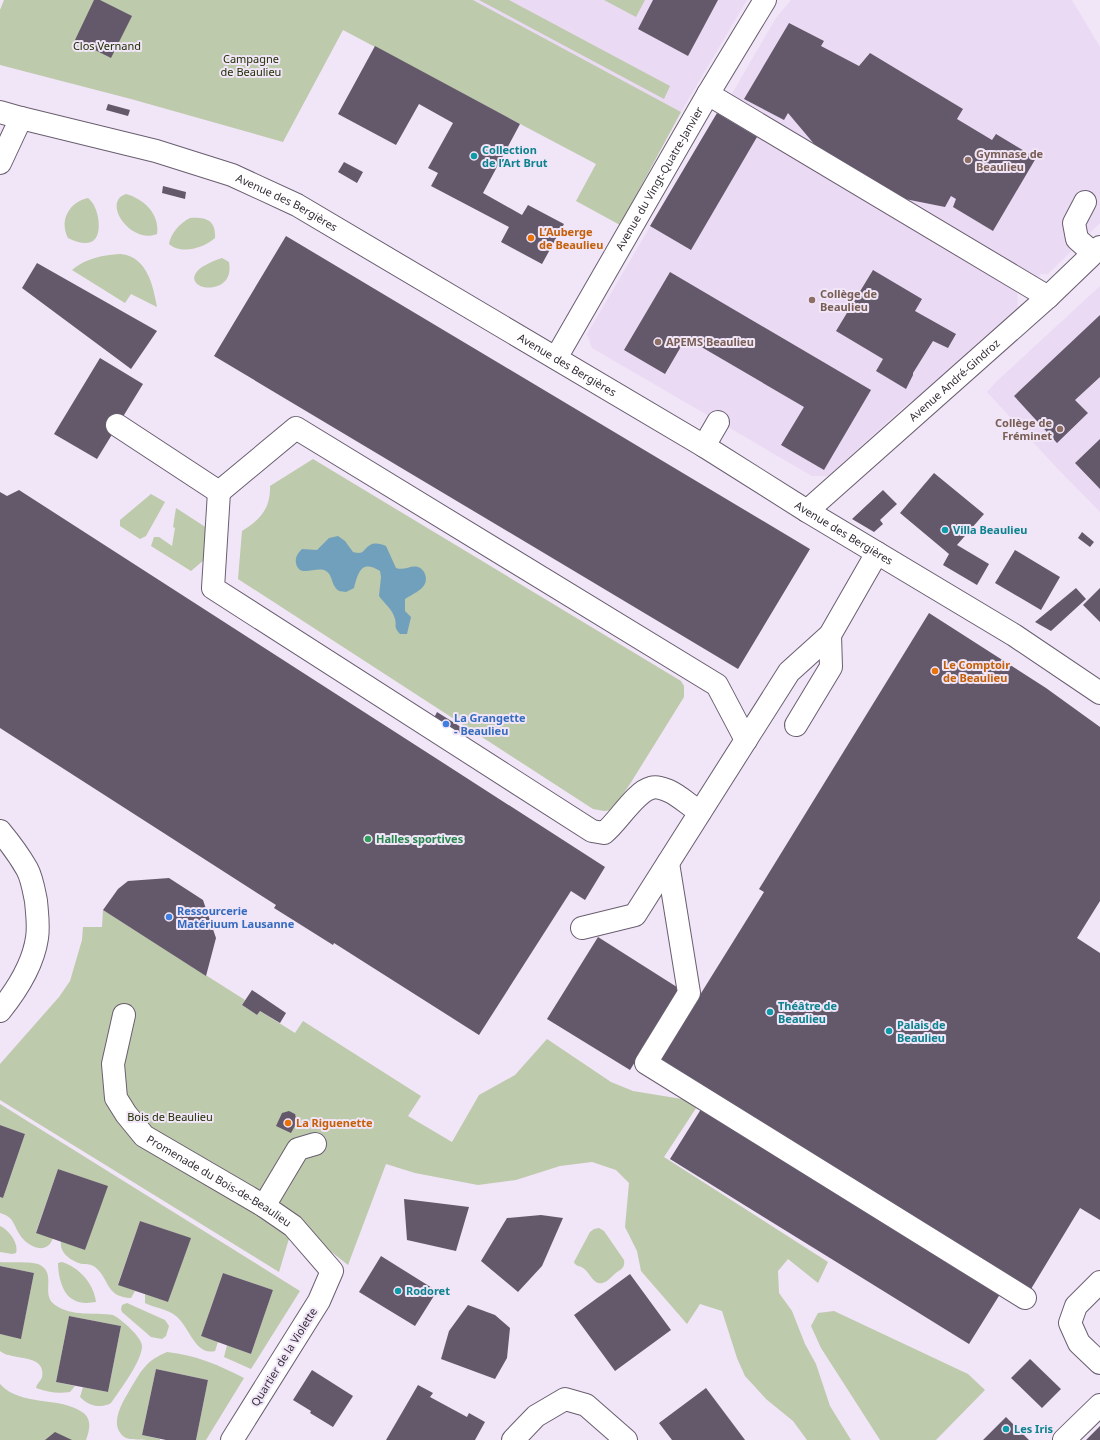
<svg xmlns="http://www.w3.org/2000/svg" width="1100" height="1440" viewBox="0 0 1100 1440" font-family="'Noto Sans',sans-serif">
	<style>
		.built { fill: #ebdaf4 }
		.green { fill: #bdcaab }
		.water { fill: #71a0bc }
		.building { fill: #64596a }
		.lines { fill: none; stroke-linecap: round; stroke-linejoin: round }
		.minor-casing { stroke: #695e6f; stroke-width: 24 }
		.major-casing { stroke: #695e6f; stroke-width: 24 }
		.minor { stroke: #fff; stroke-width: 22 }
		.major { stroke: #fff; stroke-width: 22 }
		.culture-dot { fill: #0f9aa8; stroke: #f1e5f8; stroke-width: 1.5 }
		.education-dot { fill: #8d6e63; stroke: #f1e5f8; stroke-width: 1.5 }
		.food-dot { fill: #e8710a; stroke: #f1e5f8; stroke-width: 1.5 }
		.shop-dot { fill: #3f7fe0; stroke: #f1e5f8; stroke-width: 1.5 }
		.leisure-dot { fill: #2e9e5b; stroke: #f1e5f8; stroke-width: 1.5 }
		.labels { text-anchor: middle; stroke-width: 4; stroke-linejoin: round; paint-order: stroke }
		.park-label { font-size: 11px; fill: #203000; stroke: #f1e5f8 }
		.culture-label { font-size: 11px; font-weight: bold; fill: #0d838f; stroke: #f1e5f8; text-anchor: start }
		.education-label { font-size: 11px; font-weight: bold; fill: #785e54; stroke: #f1e5f8; text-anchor: start }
		.street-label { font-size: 11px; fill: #332e35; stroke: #f1e5f8 }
		.food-label { font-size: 11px; font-weight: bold; fill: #c56008; stroke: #f1e5f8; text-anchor: start }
		.shop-label { font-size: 11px; font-weight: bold; fill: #366cbe; stroke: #f1e5f8; text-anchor: start }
		.leisure-label { font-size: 11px; font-weight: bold; fill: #27864d; stroke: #f1e5f8; text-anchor: start }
	</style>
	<rect width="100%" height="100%" fill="#f1e5f8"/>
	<!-- built -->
	<path class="built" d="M473,0h274l-66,112z
		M791,0h281l28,47v176l-52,51h-7l-4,5 -307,-182 46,-79z
		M717,113l178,105 122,74 1,16 -99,88 -14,10 -77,70h-16l-220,-128 -5,-14z
		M1100,286v226l-46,-47 -67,-73 10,-11z"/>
	<!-- green -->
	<path class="green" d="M4,0h469l208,112 -61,113 -44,-24 20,-37 -253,-134 -60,112 -152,-43 -131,-34v-55z
		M479,0h30l161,86 -6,13z
		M604,0h41l-9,17z
		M126,194c18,5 34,20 31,40 -26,11 -56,-32 -31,-40z
		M88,198c6,5 8,11 10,19 4,25 -8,32 -30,21 -9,-17 1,-36 20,-40z
		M190,218c16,-1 26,2 25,20 -11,10 -34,17 -46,6 2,-11 11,-21 21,-26z
		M121,254c26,3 32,31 36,53l-26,-13 -6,9 -53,-33c14,-12 31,-15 49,-16z
		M222,258l7,4c1,7 1,12 -3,18 -13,16 -47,4 -24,-13 7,-4 13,-7 20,-9z
		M313,459l368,222 3,5v11l-54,87 -18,26 -8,1 -11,-2 -355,-230 4,-48c18,-11 29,-23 28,-45z
		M151,494l14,8 -19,34 -6,3 -20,-13v-6z
		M176,508l31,20 -3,32 -13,11 -40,-25 3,-9h5l13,9 3,-18 -2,-1z
		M103,910l142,90 -3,5 15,10 3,-4 35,22 8,-12 118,75 -13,20 44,26 27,-47 36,-20 32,-36 64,43 22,9 67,11 -36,55 164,105 -10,21 -30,-24 -10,12 1,22 13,18 13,33 11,20 14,42 21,34h-44l-14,-19 -27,-22 -21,-23 -8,-18 -15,-47 -22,-7 -13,20 -46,-53 -4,-20 -12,-24 4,-44 -13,-13 -24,-8 -32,4 -44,14 -38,5 -63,-12 -29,-9 -38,101 -54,-43 -15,50 -279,-172v-36l59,-67 11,-16 12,-41 1,-13h19z
		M0,1104l300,187 -49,78 -27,-12 3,-12 24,9 22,-64 -50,-17 -22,63 17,6 -3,9c-20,5 -26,-25 -39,-35 -8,-7 -21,-8 -31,-13v-9l23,8 22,-64 -50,-17 -22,63 17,7 -4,7c-26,-1 -21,-19 -36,-31 -5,-3 -7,-3 -12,-3 -11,-2 -24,-11 -22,-23l24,9 22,-64 -49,-17 -22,63 17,6c-5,15 -19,11 -28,3 -7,-6 -9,-15 -14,-22 -3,-3 -7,-5 -11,-6v-16l3,1 22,-64 -25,-9z
		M0,1226c9,4 19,17 16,27l-4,1 -12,-2z
		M599,1228l5,3 20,29c1,7 -2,9 -7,12 -4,3 -9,9 -12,10 -11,6 -15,-10 -22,-14 -3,-2 -6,-2 -8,-4l-1,-2 16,-30 4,-3z
		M0,1262c9,1 34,-1 40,3 17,9 0,30 15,40 17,12 39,7 58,10 8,4 29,22 29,31 0,15 -22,44 -31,57 -11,6 -22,3 -31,-6l3,-10 25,5 13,-66 -52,-10 -13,66 19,4 -5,6c-13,2 -22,0 -34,-4 1,-5 5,-7 6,-11 4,-20 -21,-18 -33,-22 -3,0 -6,-2 -9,-4v-17l21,4 13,-65 -34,-7z
		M62,1262c17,5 32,22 34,40 -7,1 -15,2 -22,-2 -12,-5 -16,-25 -16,-37z
		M127,1303l38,17 4,6 -3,10 -4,3 -11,-2 -29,-25 -1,-3 1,-4z
		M834,1311l134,63 17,16 -49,50h-56l-59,-92 -10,-22 7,-13z
		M167,1352c28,3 52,13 77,26l-38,62h-10l12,-60 -52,-11 -14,66 18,4v1c-8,0 -28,0 -34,-2 -20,-12 -2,-38 6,-52 4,-6 7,-13 12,-18 6,-8 14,-12 23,-16z
		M0,1384c21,23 59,12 82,28 10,6 8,18 4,28h-86z"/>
	<!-- water -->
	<path class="water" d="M338,536l7,5 8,11c12,3 9,-2 17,-7 5,-3 11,-1 16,1l10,22c9,3 14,-3 22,-1 3,1 6,4 7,7 5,14 -11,19 -20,25v12l6,6 -4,17h-7c-7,-8 -3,-7 -5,-15 -2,-9 -11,-16 -16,-23l2,-19 -1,-6c-19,-12 -22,2 -26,17l-8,4 -7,-1c-1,-1 -3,-2 -4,-4 -4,-6 -3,-12 -9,-16 -9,-6 -27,8 -30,-8 -1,-6 2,-10 6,-14l15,1 12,-12z"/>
	<!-- building -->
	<path class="building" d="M94,0h6l32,16 -21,42 -36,-18z
		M653,0h65l-30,56 -50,-27z
		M789,23l35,18 -3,5 38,20 11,-13 93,56 -6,10 35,21 4,-6 40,24 -43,73 -40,-24 3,-8 -5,-3 -6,11 -45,-9 -52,-25 -33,-28 -27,-32 -4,7 -40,-21z
		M375,46l145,78 -37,69 39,22 6,-10 36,19 -22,40 -41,-22 8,-15 -78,-41 7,-13 -10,-5 25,-45 -34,-19 -23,41 -58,-31z
		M108,104l22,6 -2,6 -22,-6z
		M717,113l40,24 -66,113 -41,-24z
		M344,162l19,10 -6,11 -19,-11z
		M163,186l23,6 -1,7 -23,-6z
		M286,236l524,313 -72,120 -524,-313z
		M37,263l120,68 -26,38 -109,-81z
		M873,270l49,29 -7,12 41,23 -8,14 -15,-7 -20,32v2l-7,14 -30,-18 7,-12 -47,-28z
		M670,272l201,118 -47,80 -43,-25 23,-38 -118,-69 -21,36 -41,-24z
		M1100,315v62l-25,23 13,13 -31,30 -43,-47z
		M100,358l43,26 -46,75 -43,-25z
		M1100,439v50l-25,-26z
		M934,473l50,41 -27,31 32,19 -12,21 -34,-20 6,-11 -49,-41z
		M19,490l586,377 -20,33 -14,-9 -92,144 -145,-92 -1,2 -59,-37 2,-3 -276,-177v-236l7,4z
		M883,490l14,14 -17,16 3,4 -9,8 -22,-13z
		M1082,532l12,10 -4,5 -12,-9z
		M1015,550l45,27 -19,33 -46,-27z
		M1076,588l10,11 -35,32 -16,-9z
		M1100,588v34l-17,-17z
		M929,613l117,75 54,39v174l-23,37 23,15v267l-20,-12 -49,81 -374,-225 107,-172 -5,-3z
		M437,712l27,17 -6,9 -26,-16z
		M169,878l34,22 13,38 -10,38 -103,-66 15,-21 10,-8z
		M598,937l82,52 -50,81 -83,-51z
		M252,990l34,23 -6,10 -20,-12 -3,4 -15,-10z
		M703,1106l299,185 -33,53 -299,-185z
		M289,1111l6,3 2,8 -6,11 -15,-7 6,-13z
		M0,1125l25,9 -22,64 -3,-1z
		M58,1169l50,17 -23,64 -49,-17z
		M404,1199l65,8 -13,44 -49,-11z
		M541,1215l22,3 -21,48 -24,26 -37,-31 26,-43z
		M140,1221l51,17 -23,64 -50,-17z
		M381,1256l56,35 -22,35 -56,-34z
		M0,1266l34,7 -13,66 -21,-5z
		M223,1273l50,17 -22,64 -50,-18z
		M630,1274l41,56 -56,41 -41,-56z
		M468,1305l27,10 15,13 -3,30 -12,21 -54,-20 8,-28z
		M69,1316l52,10 -13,66 -52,-10z
		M1030,1359l31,30 -19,19 -31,-30z
		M156,1369l52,11 -12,60h-30l-24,-5z
		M312,1370l41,26 -20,31 -23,-14 1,-2 -18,-11z
		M418,1385l15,8 -3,4 37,20 2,-4 16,9 -10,18h-89z
		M706,1388l39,52h-73l-13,-17z
		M1006,1417l23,23h-46z
		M1100,1426v14h-14z
		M55,1432l17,8h-27z"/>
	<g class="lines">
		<!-- minor casing -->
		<g class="minor-casing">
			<g id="minor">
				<path d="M708,94l340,203"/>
				<path id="s1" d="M21,118l135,33 76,24 65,30 407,241 103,65 207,124 86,58"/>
				<path d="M1085,202l-11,21 3,16 16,14"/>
				<path id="s2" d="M556,358l152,-264 57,-94"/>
				<path d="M117,425l102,67 77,-64 421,257 29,55"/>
				<path d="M704,446l14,-24"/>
				<path d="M219,492l-6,96 379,243 12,2c14,-11 31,-41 47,-45 6,-2 13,1 18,3 11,5 21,15 31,21"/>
				<path id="s3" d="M807,511l241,-214 52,-50"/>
				<path d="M796,725l35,-58 -1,-32"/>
				<path d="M668,863l21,130 -43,70 379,235"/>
				<path d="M582,928l53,-13 154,-243 41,-37 47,-82"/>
				<path id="s4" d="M124,1015l-11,49 3,34 10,16 18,22 120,70 29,20 39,45 -13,30 -87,139"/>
				<path d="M264,1206l34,-57 17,-5"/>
				<path d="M1100,1282l-24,24 -6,17 9,20 21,20"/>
				<path d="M513,1440l23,-24 29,-17 21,6 40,35"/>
				<path d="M1064,1440l36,-35"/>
			</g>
		</g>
		<!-- major casing -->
		<g class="major-casing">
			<path id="major" d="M0,112l21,6 -21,45
				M0,831c10,12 19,24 27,38 5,9 7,22 9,32 1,12 3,25 1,37 -4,27 -20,52 -37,73"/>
		</g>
		<!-- minor -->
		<use href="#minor" class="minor"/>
		<!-- major -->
		<use href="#major" class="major"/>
	</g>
	<!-- markers -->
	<g class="culture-dot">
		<circle cx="474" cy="156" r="4"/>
		<circle cx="945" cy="530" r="4"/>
		<circle cx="770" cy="1012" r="4"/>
		<circle cx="889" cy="1031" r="4"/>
		<circle cx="398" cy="1291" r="4"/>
		<circle cx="1006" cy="1429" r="4"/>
	</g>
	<g class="education-dot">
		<circle cx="968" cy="160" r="4"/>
		<circle cx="812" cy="300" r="4"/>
		<circle cx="658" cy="342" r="4"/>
		<circle cx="1060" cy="429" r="4"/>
	</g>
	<g class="food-dot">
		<circle cx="531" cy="238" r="4"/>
		<circle cx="935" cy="671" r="4"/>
		<circle cx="288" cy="1123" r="4"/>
	</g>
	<g class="shop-dot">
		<circle cx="446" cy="724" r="4"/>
		<circle cx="169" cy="917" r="4"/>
	</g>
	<circle class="leisure-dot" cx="368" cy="839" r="4"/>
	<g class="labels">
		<!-- park labels -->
		<g class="park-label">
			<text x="107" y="50">Clos Vernand</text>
			<text x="251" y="63">Campagne<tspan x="251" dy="13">de Beaulieu</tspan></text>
			<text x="170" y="1121">Bois de Beaulieu</text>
		</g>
		<!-- culture labels -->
		<g class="culture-label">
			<text x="482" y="154">Collection<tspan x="482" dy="13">de l’Art Brut</tspan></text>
			<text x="953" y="534">Villa Beaulieu</text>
			<text x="778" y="1010">Théâtre de<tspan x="778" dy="13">Beaulieu</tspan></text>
			<text x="897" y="1029">Palais de<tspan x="897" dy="13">Beaulieu</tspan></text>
			<text x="406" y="1295">Rodoret</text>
			<text x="1014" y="1433">Les Iris</text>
		</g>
		<!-- education labels -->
		<g class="education-label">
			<text x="976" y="158">Gymnase de<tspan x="976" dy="13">Beaulieu</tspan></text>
			<text x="820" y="298">Collège de<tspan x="820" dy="13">Beaulieu</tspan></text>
			<text x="666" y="346">APEMS Beaulieu</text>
			<text x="1052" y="427" text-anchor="end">Collège de<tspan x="1052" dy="13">Fréminet</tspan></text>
		</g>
		<!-- street labels -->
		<g class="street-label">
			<text dy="4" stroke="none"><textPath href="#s2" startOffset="207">Avenue du Vingt-Quatre-Janvier</textPath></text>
			<text dy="4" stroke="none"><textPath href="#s1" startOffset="280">Avenue des Bergières</textPath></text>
			<text dy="4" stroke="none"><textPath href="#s1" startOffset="604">Avenue des Bergières</textPath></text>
			<text dy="4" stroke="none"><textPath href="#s3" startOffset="197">Avenue André-Gindroz</textPath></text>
			<text dy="4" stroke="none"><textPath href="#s1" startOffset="928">Avenue des Bergières</textPath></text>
			<text dy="4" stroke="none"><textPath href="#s4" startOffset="219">Promenade du Bois-de-Beaulieu</textPath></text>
			<text transform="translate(284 1357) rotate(-58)" y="4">Quartier de la Violette</text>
		</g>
		<!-- food labels -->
		<g class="food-label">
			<text x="539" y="236">L’Auberge<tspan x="539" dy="13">de Beaulieu</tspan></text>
			<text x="943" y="669">Le Comptoir<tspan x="943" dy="13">de Beaulieu</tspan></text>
			<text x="296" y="1127">La Riguenette</text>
		</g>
		<!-- shop labels -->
		<g class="shop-label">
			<text x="454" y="722">La Grangette<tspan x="454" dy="13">- Beaulieu</tspan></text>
			<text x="177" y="915">Ressourcerie<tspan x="177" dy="13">Matériuum Lausanne</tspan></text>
		</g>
		<!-- leisure labels -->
		<g class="leisure-label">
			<text x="376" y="843">Halles sportives</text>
		</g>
	</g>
</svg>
